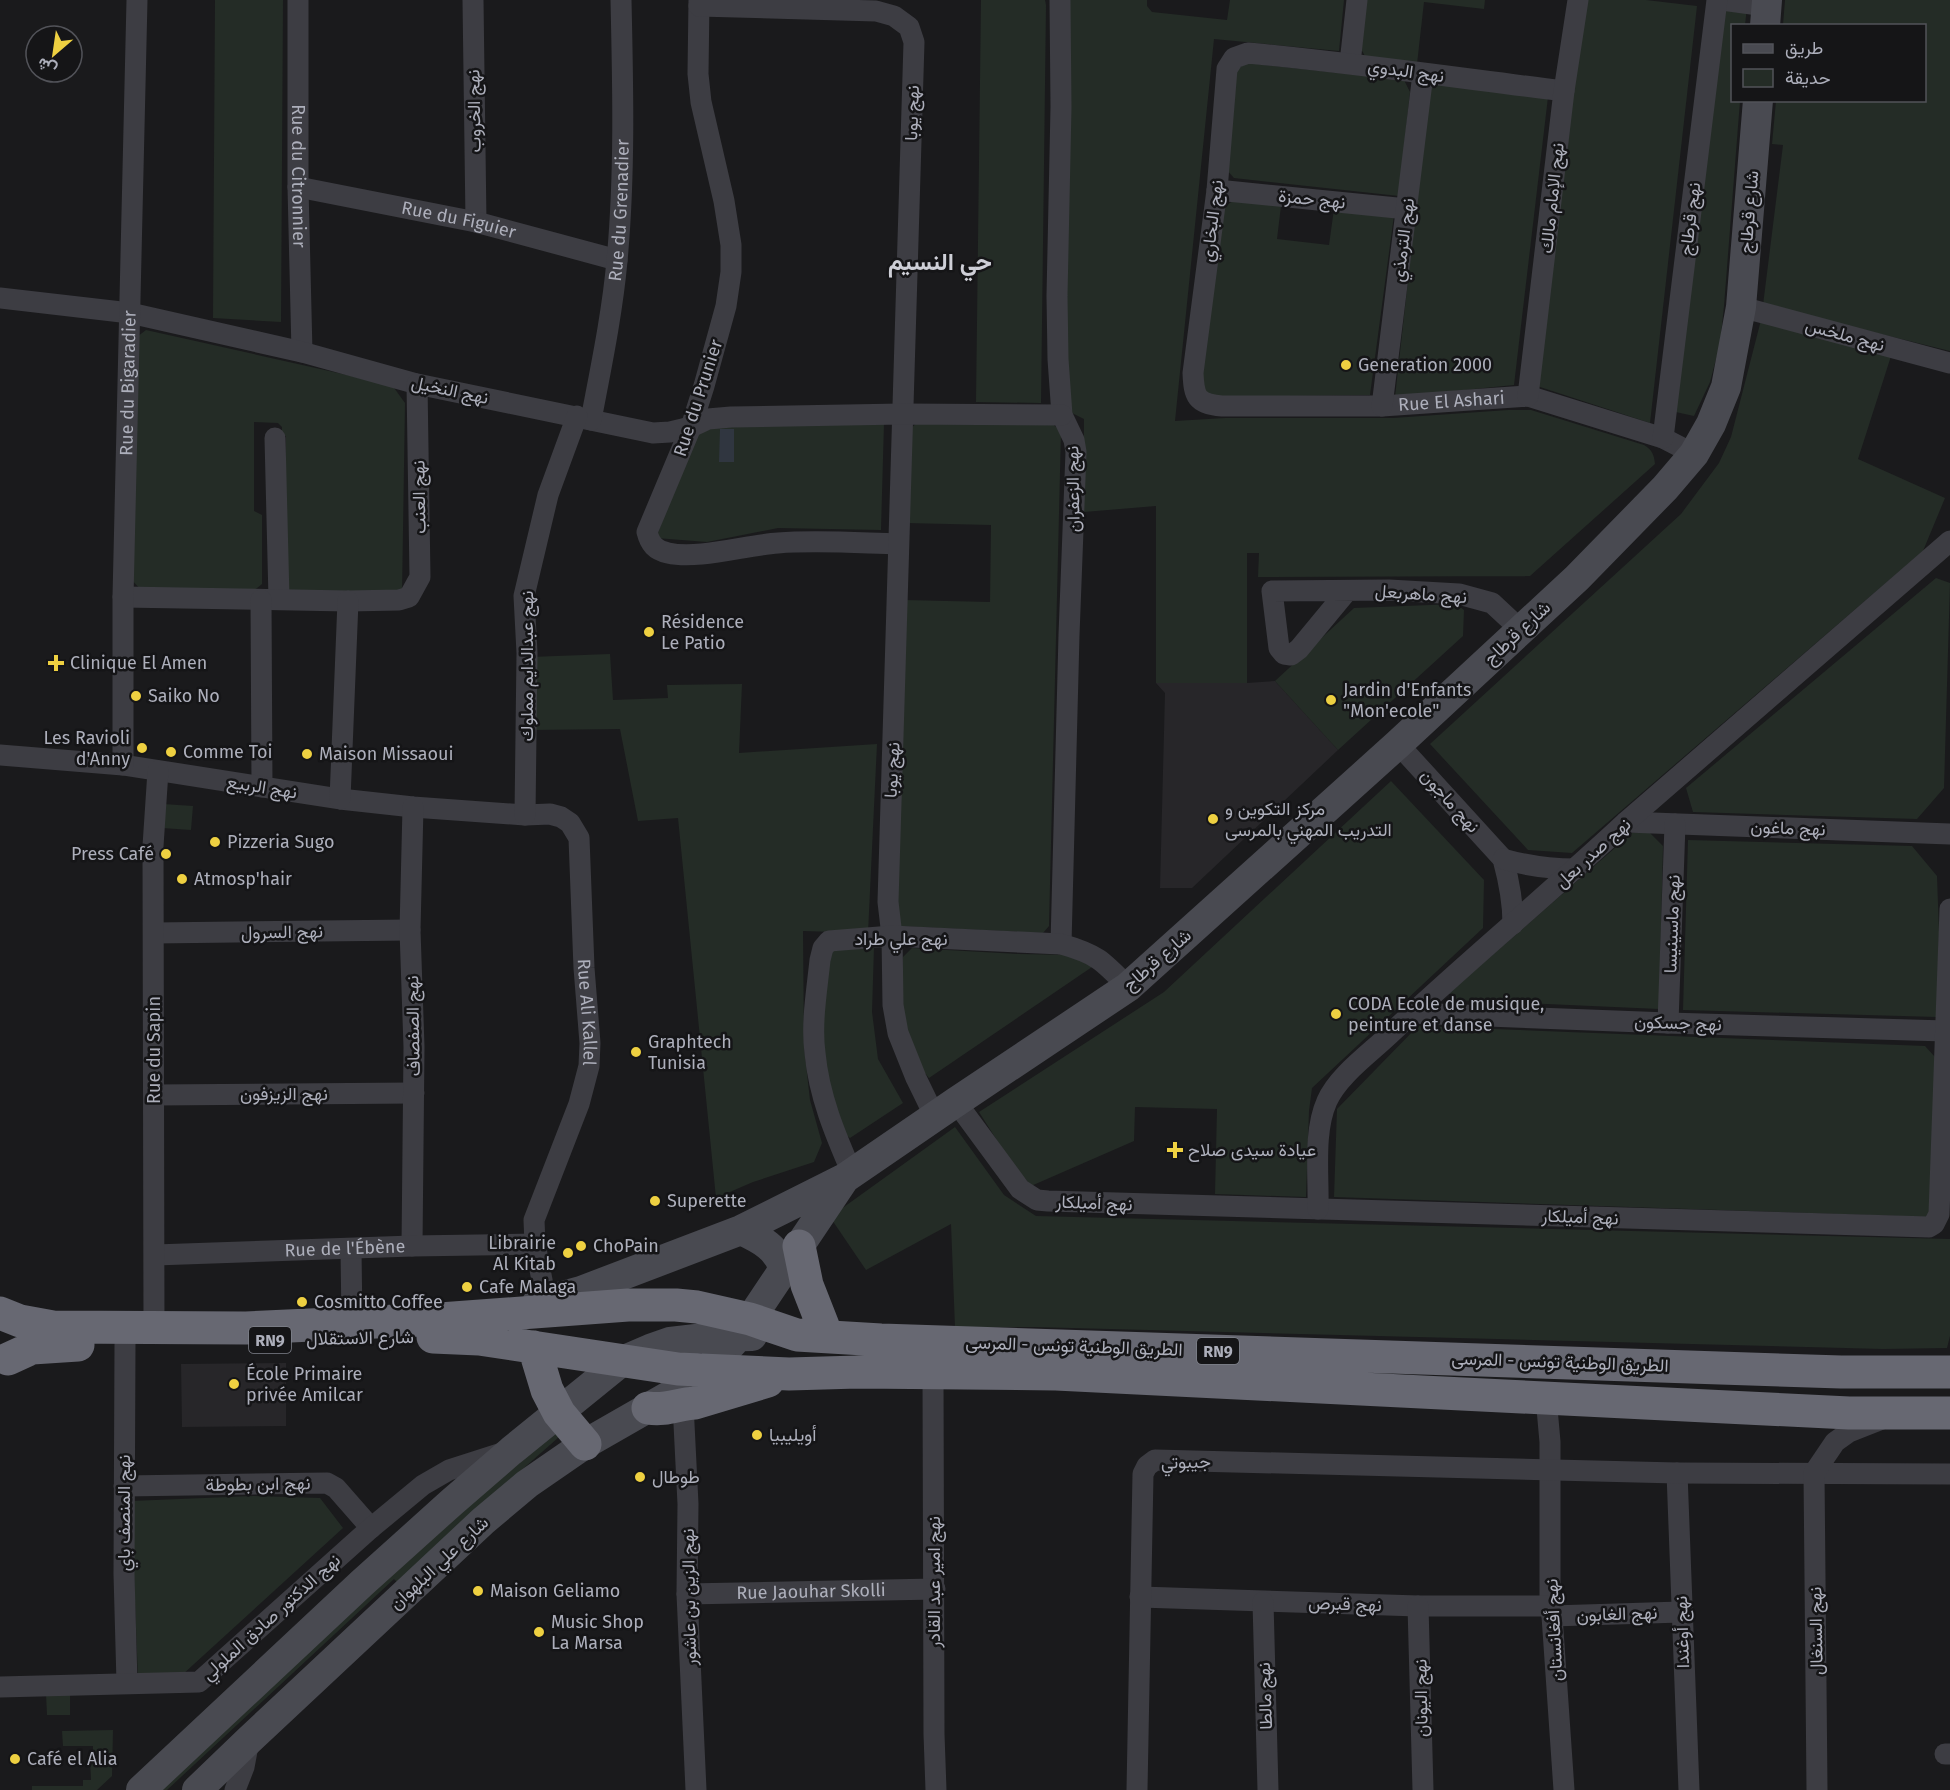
<svg xmlns="http://www.w3.org/2000/svg" width="1950" height="1790" viewBox="0 0 1950 1790" font-family="'Fira Sans',Vazirmatn,sans-serif">
	<style>
		.built { fill: #272629 }
		.green { fill: #242c26 }
		.water { fill: #303640 }
		.lines { fill: none; stroke-linecap: round; stroke-linejoin: round }
		.street { stroke: #3d3d43; stroke-width: 21 }
		.secondary { stroke: #494a51; stroke-width: 30 }
		.highway { stroke: #676872; stroke-width: 33 }
		.poi-dot { fill: #eed041; stroke: #151517; stroke-width: 2 }
		.labels { text-anchor: middle; stroke-width: 5; stroke-linejoin: round; paint-order: stroke }
		.shield { fill: #151517; stroke: #7f818a; stroke-width: 1.5 }
		.shield-label { font-size: 16px; font-weight: bold; fill: #adafbb }
		.street-label { font-size: 18px; fill: #adafbb; stroke: #151517 }
		.poi-label { font-size: 18px; fill: #adafbb; stroke: #151517; text-anchor: start }
		.district-label { font-size: 24px; font-weight: bold; fill: #cecfd7; stroke: #151517 }
	</style>
	<rect width="100%" height="100%" fill="#1a1a1c"/>
	<!-- built -->
	<path class="built" d="M1275,681l63,69 -146,138h-32l5,-195 -9,-10h91z
		M286,1363v63l-104,1 -1,-63z"/>
	<!-- green -->
	<path class="green" d="M215,0h68l-2,322 -68,-4z
		M981,0h64l1,5 -5,398 -65,-1z
		M1068,0h79v6l5,6 75,8 3,-20h114l-5,51 -125,-12 -39,382 50,-3h168l115,-8h23l113,35c8,5 10,9 11,19l-125,112 -272,1 1,-24h-12v130h-91v-177l-72,6v-93l-16,-8 -2,-46z
		M1364,0h121l-1,9 -60,-7 -7,62 -51,-6 -7,-13z
		M1582,0h64l51,6 -47,417 -113,-37z
		M1785,0h165v351l-187,-46 20,-160 -11,-1 4,-43 148,-1v-74l-141,-1z
		M1720,3l27,4 -2,18 -13,1v74l8,1 -16,205 -4,38 -10,38 -16,34 -23,-5z
		M1247,63l157,17 6,12 -11,104 -165,-18 -10,-11 11,-97z
		M1430,83l118,14 -34,288 -119,12z
		M1233,201l48,5 -4,33 52,6 5,-36 60,6 -24,180 -164,2 -6,-12 19,-175z
		M1761,320l131,33 -34,106 87,39 -22,53 -351,302 -44,-3 -98,-106 251,-230 38,-51 12,-26z
		M146,330l246,55 13,18 -3,191 -118,-2 2,-156h-4v-9l-4,-4 -24,-1v89l8,4v69l-10,8h-109l-15,-16 5,-236z
		M921,419l129,3 11,9 -12,495 -6,7 -144,-7 -6,-8 11,-318 86,2 1,-77 -85,-2 2,-92z
		M884,423l-3,107 -103,-2 -71,14 -51,-4 42,-112z
		M1936,578l14,5 -6,205 -27,31 -224,-7 -7,-24z
		M1456,604l8,6 -1,26 -125,114 -63,-69 79,-73z
		M610,654l3,46 55,-2 -1,-13 75,-1 -3,69 138,-9 -9,189 -65,-2 1,116 6,53 12,43 -8,19 -61,20 -37,16 -38,-380 -40,3 -18,-92 -89,1 -1,-73z
		M1391,781l93,99 -1,48 -171,160 -3,23 -3,86 -91,-3 2,-85 -82,-2 -1,34 -103,45 -26,-33 -26,-41 185,-120z
		M163,804l30,2 -2,24 -29,-2z
		M1632,833h18l13,13 -4,163 -204,-9 -6,-7z
		M1688,840l224,6 25,30 2,56 -2,85 -254,-7z
		M821,945l53,2 -2,65 6,47 25,44 -53,35 -15,-11 -14,-54z
		M912,948l108,6 50,1 22,12 -163,111 -23,-28 -5,-47 2,-46z
		M1418,1026l507,20 10,11 -5,160 -596,-20 3,-88z
		M955,1127l49,68 32,21 914,23v97l-3,12 -64,1 -850,-22h-78l-4,-103 -85,46 -36,-53z
		M552,1428l7,9 -127,112 -32,36 -6,-6 -227,211h-15z
		M253,1496l67,2 23,30 -161,147 -44,3 -7,-177z
		M46,1694h24v21h-23z
		M113,1730l-1,46 -15,14h-65v-4h51v-6h8l-1,-23h3v-11h-30l-1,-15z"/>
	<!-- water -->
	<path class="water" d="M720,429h14v33h-15z"/>
	<g class="lines">
		<!-- street -->
		<g class="street">
			<path id="s1" d="M298,0v187l4,165"/>
			<path d="M473,0l3,222"/>
			<path d="M699,0l-1,74 3,28 23,99 7,44v27l-5,34 -22,80 -13,41 -44,105c3,12 8,18 21,21 30,7 78,-8 110,-10 40,-3 81,0 120,1"/>
			<path d="M1060,0l1,107 -4,189 1,63 4,56 12,25 2,12 -7,183 -8,309"/>
			<path d="M1722,0l44,6"/>
			<path d="M699,6l177,5 18,5 15,11 5,15 -26,860 4,34 1,69 5,28 18,45 19,39"/>
			<path d="M1350,63l7,-63"/>
			<path id="s2" d="M1564,91c-105,-13 -210,-28 -316,-38l-14,5 -7,11 -10,121 -24,183c1,23 3,31 29,33h160l146,-10 135,42 31,16"/>
			<path id="s3" d="M298,187l178,35 141,38"/>
			<path d="M1217,190l190,19"/>
			<path d="M0,298l130,15 172,39 115,32 236,49 17,-1 21,-5 17,-8 23,-2 171,-3 160,1"/>
			<path d="M1741,307l209,56"/>
			<path d="M1528,396l36,-305 14,-91"/>
			<path d="M1382,406l41,-332"/>
			<path id="s4" d="M591,420c10,-53 21,-105 26,-159 8,-86 6,-174 4,-261"/>
			<path d="M275,438l4,161"/>
			<path d="M1663,438l54,-438"/>
			<path d="M1347,591l-48,58 -8,6 -7,-1 -5,-6 -7,-57 117,-1 70,4 33,9 28,26"/>
			<path d="M123,597l225,4 51,-1 10,-3 11,-20 -3,-193"/>
			<path d="M261,600l1,187"/>
			<path d="M1398,744l105,115c6,22 10,42 10,65"/>
			<path id="s5" d="M0,755l123,10 217,34 73,8 112,8 25,-1 11,3 9,6 9,15 5,130 6,75 -1,23 -10,38 -45,116 1,24 13,67"/>
			<path id="s6" d="M123,765v-168l14,-597"/>
			<path d="M340,799l8,-198"/>
			<path d="M525,815l2,-162 -3,-57 24,-101 29,-79"/>
			<path d="M1626,822l324,12"/>
			<path d="M1503,859c25,7 47,10 73,10"/>
			<path d="M154,933l256,-3"/>
			<path d="M1411,1013l257,10 278,8"/>
			<path d="M1668,1023l7,-199"/>
			<path d="M154,1095l260,-2"/>
			<path d="M956,1102l64,87 17,11 11,1 881,26 5,-3 5,-10 11,-305"/>
			<path d="M852,1173c-17,-39 -33,-77 -37,-120 -4,-30 2,-63 5,-93l3,-12 6,-7 63,-5 169,8c36,10 42,17 67,43"/>
			<path d="M1318,1209c1,-34 -5,-77 9,-108 11,-25 42,-47 62,-66 77,-73 159,-140 237,-213l324,-281"/>
			<path d="M412,1246l2,-199 -4,-117 3,-123"/>
			<path d="M351,1249l1,75"/>
			<path id="s7" d="M155,1255l257,-9 123,-2"/>
			<path d="M154,1329l-1,-483 5,-75"/>
			<path d="M125,1343l-1,231 3,109"/>
			<path d="M933,1373l1,361 2,56"/>
			<path d="M1546,1397l4,45v164l2,10 12,174"/>
			<path d="M683,1404l5,100 -1,90 9,196"/>
			<path d="M1677,1473l12,317"/>
			<path d="M124,1486l203,-3 9,5 35,40"/>
			<path id="s8" d="M687,1594l248,-5"/>
			<path d="M1140,1597l278,9h132"/>
			<path d="M1263,1602l5,188"/>
			<path d="M1418,1606l5,184"/>
			<path d="M1552,1616l129,-4"/>
			<path d="M0,1687l199,-5 172,-154 52,-43 26,-15 56,-18"/>
			<path d="M1945,1754h5"/>
			<path d="M235,1790l9,-23 5,-27"/>
			<path d="M1137,1790l6,-316 4,-8 8,-6 522,13 273,1"/>
			<path d="M1817,1790l-3,-317 21,-31 14,-10 33,-13"/>
		</g>
		<!-- secondary -->
		<path class="secondary" d="M1765,26l2,-26
			M741,1230c19,9 38,18 43,41
			M537,1303l44,-12 160,-61 104,-52 111,-76 172,-115 270,-243 179,-166 88,-90 29,-34 17,-30 15,-37 15,-80 17,-207
			M141,1790l221,-207 90,-81 59,-51 111,-90 28,-12 20,-7 43,-5 39,-1
			M197,1790l52,-50 234,-219 44,-37 58,-40 89,-51 33,-23 32,-34 104,-155"/>
		<!-- highway -->
		<path class="highway" d="M799,1246l8,39 20,51
			M0,1313l20,8 33,6 193,1 194,-9 188,-14h48l21,2 53,12 47,16 84,5 960,32h109
			M433,1337l46,2 199,30 111,5 69,-2 198,2 793,39h101
			M534,1347l13,43 12,23 26,31
			M8,1359l24,-11 46,-3
			M648,1408c18,3 30,-4 47,-5l73,-22"/>
	</g>
	<!-- markers -->
	<g class="poi-dot">
		<circle cx="1346" cy="365" r="6"/>
		<circle cx="649" cy="632" r="6"/>
		<path d="M53 654h6v6h6v6h-6v6h-6v-6h-6v-6h6z"/>
		<circle cx="136" cy="696" r="6"/>
		<circle cx="1331" cy="700" r="6"/>
		<circle cx="142" cy="748" r="6"/>
		<circle cx="171" cy="752" r="6"/>
		<circle cx="307" cy="754" r="6"/>
		<circle cx="1213" cy="819" r="6"/>
		<circle cx="215" cy="842" r="6"/>
		<circle cx="166" cy="854" r="6"/>
		<circle cx="182" cy="879" r="6"/>
		<circle cx="1336" cy="1014" r="6"/>
		<circle cx="636" cy="1052" r="6"/>
		<path d="M1172 1141h6v6h6v6h-6v6h-6v-6h-6v-6h6z"/>
		<circle cx="655" cy="1201" r="6"/>
		<circle cx="581" cy="1246" r="6"/>
		<circle cx="568" cy="1253" r="6"/>
		<circle cx="467" cy="1287" r="6"/>
		<circle cx="302" cy="1302" r="6"/>
		<circle cx="234" cy="1384" r="6"/>
		<circle cx="757" cy="1435" r="6"/>
		<circle cx="640" cy="1477" r="6"/>
		<circle cx="478" cy="1591" r="6"/>
		<circle cx="539" cy="1632" r="6"/>
		<circle cx="15" cy="1759" r="6"/>
	</g>
	<g class="labels">
		<!-- shield labels -->
		<g class="shield">
			<rect x="249" y="1327" width="42" height="26" rx="4.5"/>
			<rect x="1197" y="1338" width="42" height="26" rx="4.5"/>
		</g>
		<g class="shield-label">
			<text x="270" y="1346">RN9</text>
			<text x="1218" y="1357">RN9</text>
		</g>
		<!-- street labels -->
		<g class="street-label">
			<text transform="translate(1406 71) rotate(8)" y="6">نهج البدوي</text>
			<text transform="translate(474 111) rotate(-91)" y="6">نهج الخروب</text>
			<text transform="translate(912 113) rotate(-88)" y="6">نهج يوبا</text>
			<text dy="6" stroke="none"><textPath href="#s1" startOffset="176">Rue du Citronnier</textPath></text>
			<text transform="translate(1552 198) rotate(-84)" y="6">نهج الإمام مالك</text>
			<text transform="translate(1312 199) rotate(6)" y="6">نهج حمزة</text>
			<text dy="6" stroke="none"><textPath href="#s4" startOffset="212">Rue du Grenadier</textPath></text>
			<text transform="translate(1749 212) rotate(-85)" y="6">شارع قرطاج</text>
			<text transform="translate(1690 219) rotate(-83)" y="6">نهج قرطاج</text>
			<text dy="6" stroke="none"><textPath href="#s3" startOffset="164">Rue du Figuier</textPath></text>
			<text transform="translate(1212 221) rotate(-83)" y="6">نهج البخاري</text>
			<text transform="translate(1403 240) rotate(-83)" y="6">نهج الترمذي</text>
			<text transform="translate(1845 335) rotate(15)" y="6">نهج ملخس</text>
			<text dy="6" stroke="none"><textPath href="#s6" startOffset="382">Rue du Bigaradier</textPath></text>
			<text transform="translate(450 390) rotate(12)" y="6">نهج النخيل</text>
			<text transform="translate(698 398) rotate(-72)" y="6">Rue du Prunier</text>
			<text dy="6" stroke="none"><textPath href="#s2" startOffset="933">Rue El Ashari</textPath></text>
			<text transform="translate(1073 489) rotate(-91)" y="6">نهج الزعفران</text>
			<text transform="translate(419 497) rotate(-91)" y="6">نهج العنب</text>
			<text transform="translate(1421 594) rotate(4)" y="6">نهج ماهربعل</text>
			<text transform="translate(1517 633) rotate(-43)" y="6">شارع قرطاج</text>
			<text transform="translate(527 666) rotate(-90)" y="6">نهج عبدالدايم مملوك</text>
			<text transform="translate(892 770) rotate(-87)" y="6">نهج يوبا</text>
			<text transform="translate(262 787) rotate(9)" y="6">نهج الربيع</text>
			<text transform="translate(1450 801) rotate(48)" y="6">نهج ماجون</text>
			<text transform="translate(1788 828) rotate(2)" y="6">نهج ماغون</text>
			<text transform="translate(1593 853) rotate(-42)" y="6">نهج صدر بعل</text>
			<text transform="translate(1672 924) rotate(-88)" y="6">نهج ماسينيسا</text>
			<text transform="translate(282 932) rotate(-1)" y="6">نهج السرول</text>
			<text x="901" y="945">نهج علي طراد</text>
			<text transform="translate(1157 960) rotate(-41)" y="6">شارع قرطاج</text>
			<text dy="6" stroke="none"><textPath href="#s5" startOffset="768">Rue Ali Kallel</textPath></text>
			<text transform="translate(1678 1023) rotate(2)" y="6">نهج جسكون</text>
			<text transform="translate(413 1026) rotate(-91)" y="6">نهج الصفصاف</text>
			<text transform="translate(154 1050) rotate(-90)" y="6">Rue du Sapin</text>
			<text x="284" y="1100">نهج الزيزفون</text>
			<text transform="translate(1094 1203) rotate(2)" y="6">نهج أميلكار</text>
			<text transform="translate(1580 1217) rotate(2)" y="6">نهج أميلكار</text>
			<text dy="6" stroke="none"><textPath href="#s7" startOffset="190">Rue de l'Ébène</textPath></text>
			<text transform="translate(360 1338) rotate(-1)" y="6">شارع الاستقلال</text>
			<text transform="translate(1074 1346) rotate(2)" y="6">الطريق الوطنية تونس - المرسى</text>
			<text transform="translate(1560 1362) rotate(2)" y="6">الطريق الوطنية تونس - المرسى</text>
			<text transform="translate(1186 1462) rotate(-1)" y="6">جيبوتي</text>
			<text transform="translate(258 1484) rotate(-1)" y="6">نهج ابن بطوطة</text>
			<text transform="translate(124 1513) rotate(-90)" y="6">نهج المنصف باي</text>
			<text transform="translate(439 1563) rotate(-43)" y="6">شارع علي البلهوان</text>
			<text transform="translate(934 1582) rotate(-90)" y="6">نهج امير عبد القادر</text>
			<text dy="6" stroke="none"><textPath href="#s8" startOffset="124">Rue Jaouhar Skolli</textPath></text>
			<text transform="translate(689 1597) rotate(-91)" y="6">نهج الزين بن عاشور</text>
			<text transform="translate(1345 1604) rotate(2)" y="6">نهج قبرص</text>
			<text transform="translate(1617 1614) rotate(-2)" y="6">نهج الغابون</text>
			<text transform="translate(271 1617) rotate(-42)" y="6">نهج الدكتور صادق الملولي</text>
			<text transform="translate(1554 1630) rotate(-93)" y="6">نهج أفغانستان</text>
			<text transform="translate(1816 1631) rotate(-91)" y="6">نهج السنغال</text>
			<text transform="translate(1682 1632) rotate(-92)" y="6">نهج أوغندا</text>
			<text transform="translate(1265 1696) rotate(-92)" y="6">نهج مالطا</text>
			<text transform="translate(1421 1698) rotate(-91)" y="6">نهج اليونان</text>
		</g>
		<!-- poi labels -->
		<g class="poi-label">
			<text x="1358" y="371">Generation 2000</text>
			<text x="661" y="628">Résidence<tspan x="661" dy="21">Le Patio</tspan></text>
			<text x="70" y="669">Clinique El Amen</text>
			<text x="1343" y="696">Jardin d'Enfants<tspan x="1343" dy="21">"Mon'ecole"</tspan></text>
			<text x="148" y="702">Saiko No</text>
			<text x="130" y="744" text-anchor="end">Les Ravioli<tspan x="130" dy="21">d'Anny</tspan></text>
			<text x="183" y="758">Comme Toi</text>
			<text x="319" y="760">Maison Missaoui</text>
			<text x="1225" y="815">مركز التكوين و<tspan x="1225" dy="21">التدريب المهني بالمرسى</tspan></text>
			<text x="227" y="848">Pizzeria Sugo</text>
			<text x="154" y="860" text-anchor="end">Press Café</text>
			<text x="194" y="885">Atmosp'hair</text>
			<text x="1348" y="1010">CODA Ecole de musique,<tspan x="1348" dy="21">peinture et danse</tspan></text>
			<text x="648" y="1048">Graphtech<tspan x="648" dy="21">Tunisia</tspan></text>
			<text x="1188" y="1156">عيادة سيدى صلاح</text>
			<text x="667" y="1207">Superette</text>
			<text x="556" y="1249" text-anchor="end">Librairie<tspan x="556" dy="21">Al Kitab</tspan></text>
			<text x="593" y="1252">ChoPain</text>
			<text x="479" y="1293">Cafe Malaga</text>
			<text x="314" y="1308">Cosmitto Coffee</text>
			<text x="246" y="1380">École Primaire<tspan x="246" dy="21">privée Amilcar</tspan></text>
			<text x="769" y="1441">أويليبيا</text>
			<text x="652" y="1483">طوطال</text>
			<text x="490" y="1597">Maison Geliamo</text>
			<text x="551" y="1628">Music Shop<tspan x="551" dy="21">La Marsa</tspan></text>
			<text x="27" y="1765">Café el Alia</text>
		</g>
		<!-- district labels -->
		<g class="district-label">
			<text x="940" y="270">حي النسيم</text>
		</g>
	</g>
	<!-- legend -->
	<rect x="1731" y="24" width="195" height="78" fill="#151517" stroke="#525359" stroke-width="1.5"/>
	<rect x="1743" y="44" width="30" height="9" fill="#494a51" stroke="#525359" stroke-width="1.5"/>
	<text x="1785" y="54" font-size="18" fill="#adafbb">طريق</text>
	<rect x="1743" y="69" width="30" height="18" fill="#242c26" stroke="#525359" stroke-width="1.5"/>
	<text x="1785" y="84" font-size="18" fill="#adafbb">حديقة</text>
	<!-- north arrow -->
	<g transform="translate(54 54) rotate(209)"><circle r="28" fill="#151517" stroke="#525359" stroke-width="1.5"/>
	<path d="M0-4.5L10 22L0 15L-10 22Z" fill="#eed041"/>
	<text y="-9" font-size="16" font-weight="bold" text-anchor="middle" fill="#adafbb">ش</text>
	</g>
</svg>
